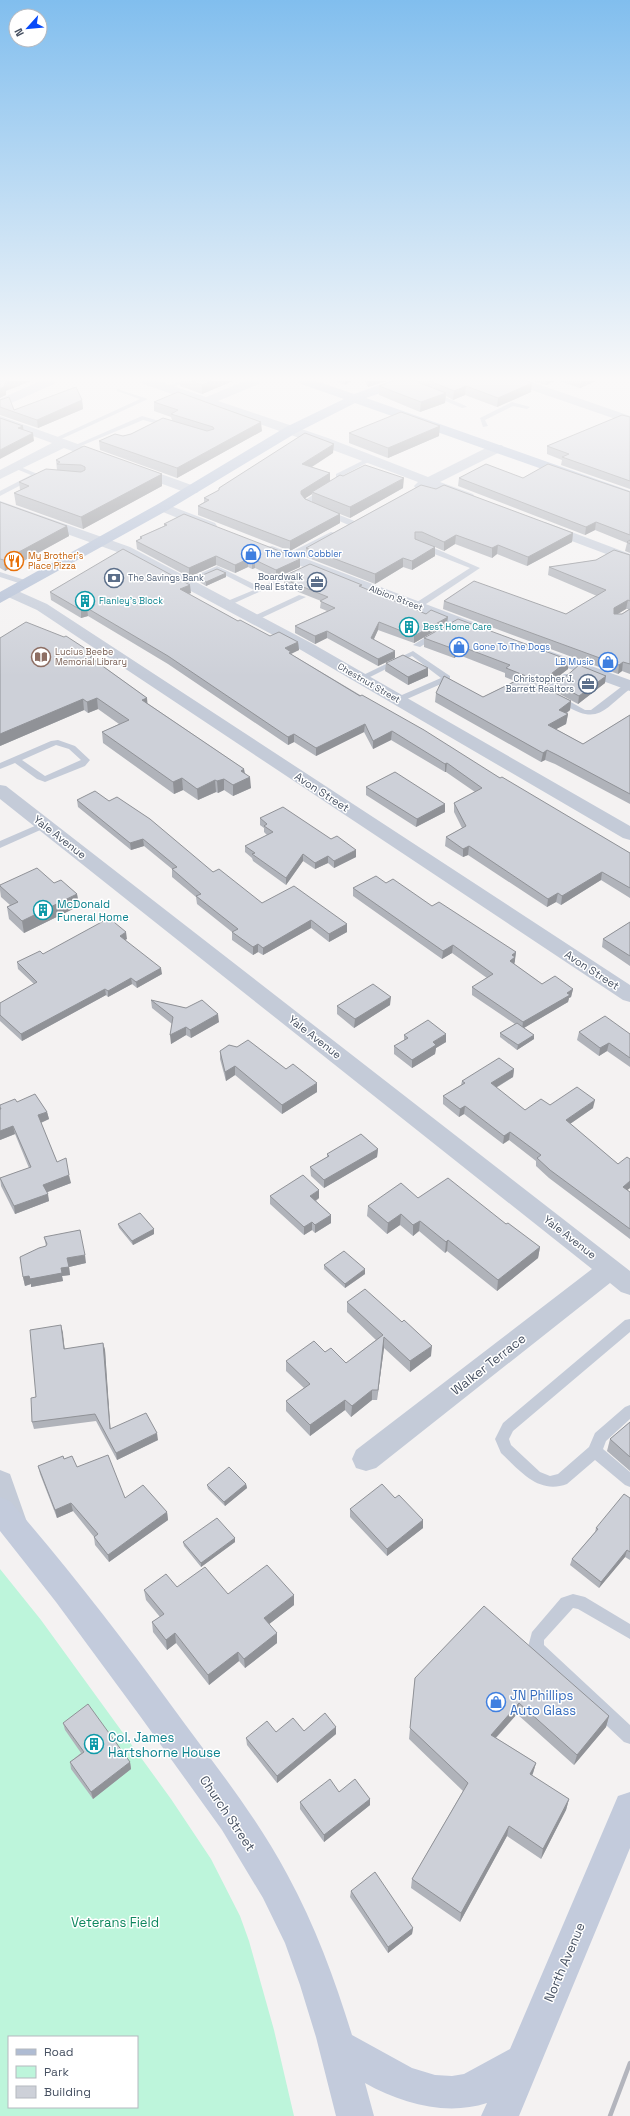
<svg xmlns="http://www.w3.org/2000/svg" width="630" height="2116" viewBox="0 0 630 2116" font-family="'Space Grotesk',sans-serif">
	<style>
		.green { fill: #bdf5db; fill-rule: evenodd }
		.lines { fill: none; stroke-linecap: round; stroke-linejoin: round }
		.service { fill: #c4cbd8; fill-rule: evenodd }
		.minor { fill: #c4cbd8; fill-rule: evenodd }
		.tertiary { fill: #c4cbd8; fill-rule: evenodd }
		.secondary { fill: #c3cbdc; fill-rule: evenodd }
		.primary { fill: #afbcd3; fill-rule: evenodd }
		.rail { stroke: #b3b5bd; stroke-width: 4.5 }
		.wall { fill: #b0b3ba; fill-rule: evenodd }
		.shaded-wall { fill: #909297 }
		.building { fill: #cdd0d8; stroke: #909297 }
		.labels { text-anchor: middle; stroke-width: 3; stroke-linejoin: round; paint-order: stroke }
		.far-shop-label { font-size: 9px; fill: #366cbe; stroke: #fff; text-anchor: start }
		.far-food-label { font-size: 9px; fill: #c56008; stroke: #fff; text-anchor: start }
		.far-service-label { font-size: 9px; fill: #4e5e75; stroke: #fff; text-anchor: end }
		.far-street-label { font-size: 9px; fill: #475162; stroke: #fff }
		.far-culture-label { font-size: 9px; fill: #0d838f; stroke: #fff; text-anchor: start }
		.far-education-label { font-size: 9px; fill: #785e54; stroke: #fff; text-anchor: start }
		.street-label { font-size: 11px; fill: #475162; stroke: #fff }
		.culture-label { font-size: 11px; fill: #0d838f; stroke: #fff; text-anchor: start }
		.near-street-label { font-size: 13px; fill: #475162; stroke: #fff }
		.near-shop-label { font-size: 13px; fill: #366cbe; stroke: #fff; text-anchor: start }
		.near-culture-label { font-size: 13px; fill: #0d838f; stroke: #fff; text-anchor: start }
		.near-park-label { font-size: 13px; fill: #0e875e; stroke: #fff }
	</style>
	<rect width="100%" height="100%" fill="#f4f2f2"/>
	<!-- green -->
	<path class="green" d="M0,1569l41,51 130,179 40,60 29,57 9,25 25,89 20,86h-294zM9,2037h128v70h-128z"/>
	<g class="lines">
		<!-- service -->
		<path class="service" d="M180,381h8l-20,8 -5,-1z
			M117,389l31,10 -91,42h-4v-2l87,-40 -23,-8z
			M431,391l35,15 1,1 -5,1 -33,-14 -1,-1z
			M512,402l18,5 -3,2 -14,-3 -28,14 3,6 -5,1 -3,-9z
			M142,416l31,9 -3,2 -27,-7 -67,28 -5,-1z
			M370,457l3,2 -1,1 -30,16v6l-33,21 48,19v4h-6l-45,-19 -4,-5 34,-22v-6z
			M14,466h4l22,9 -40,21v-5l31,-16 -17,-7z
			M419,544h6l55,24 -60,40h-6v-4l56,-36 -51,-20z
			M217,566l43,21 34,-16 7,2 -73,33h-3v-4l29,-12 -37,-19 -29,13 -7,-2z
			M0,572l31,10 1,2 -4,2 -28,-9z
			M299,595l7,2 -49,23 -7,-2z
			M434,632l7,2 -21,13 -7,-2z
			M413,651l37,25v4l-52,23 -3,-1v-4l46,-20 -29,-22 -48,24h-6l-1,-2z
			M564,674h6l1,2 -18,16 32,18h6l34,-26h5v5c-26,20 -31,36 -64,17 -7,-4 -16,-7 -21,-13l2,-6z
			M58,740l17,6 15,14 -5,6 -40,16 -8,-3 -22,-16 -15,6v-6l51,-22zM56,745l13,4 12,11 -36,16 -23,-16z
			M44,822l3,1v4l-47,21v-7z
			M630,1319v13l-117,99 -4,8 2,6 29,27 10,4 8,-2 31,-27 6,-14 30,-26 5,-2v14l-24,22 -3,8 27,23v15l-5,-2 -30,-25 -28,24c-28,11 -47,-13 -66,-31l-6,-14 8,-16 122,-103z
			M573,1594l12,3 45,27v15l-52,-30 -5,-1 -29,32v5l86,80v19l-6,-2 -88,-83 -8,-12 4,-15 29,-34z"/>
		<!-- minor -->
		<path class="minor" d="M141,381h17l48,16 39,-16h16l-2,3 -41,17 110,37 100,39 64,-32h10l2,3 -2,3 -62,31 33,12 2,3 -2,3 -5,1 -38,-14 -9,3 -5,-1 -2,-3 4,-4c-91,-35 -183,-67 -275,-98z
			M512,381h17l101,35v8l-116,-40z
			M0,416l197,71 2,3 -2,3h-10l-123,-45 -64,31v-9l52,-27 -52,-19z
			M0,501l130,46 183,97 317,182v14l-7,-2 -322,-188 -181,-97 -120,-43z
			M545,522l85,32v9l-90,-34 -2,-3 2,-3z
			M331,532l5,1 2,3 -2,3 -39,21h-10l-2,-3 2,-3z
			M11,588l36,16 583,381v17l-7,-2 -586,-390 -31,-14 -3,-3 3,-3z
			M0,785l6,1 624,485v24l-9,-3 -11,-9 -234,185 -10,3 -10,-3 -4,-9 4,-9 236,-181 -592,-470z"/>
		<!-- tertiary -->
		<path class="tertiary" d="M163,503l52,20 2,3 -2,3h-10l-47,-19 -2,-3 2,-3z
			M272,546l217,82 2,3 -2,3h-12l-210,-81 -2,-3 2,-3z
			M541,648l89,32v11l-95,-35 -2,-3 2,-3z
			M0,1470l10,4 18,51 -4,9 -10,4 -10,-4 -4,-8z"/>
		<!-- secondary -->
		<path class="secondary" d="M40,381h16l-2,3 -54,24v-9z
			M0,1497l10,4c57,66 110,134 161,204 40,55 84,109 116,169 28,51 48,106 65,161l60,33 23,7 17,1 12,-2 46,-25 108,-253 12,-4v56l-111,268h-38l6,-13c-40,13 -85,1 -122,-20l9,33h-38l-20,-79 -16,-52 -15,-42 -22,-45 -41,-68 -82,-114 -84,-114 -56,-71z"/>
		<!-- primary -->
		<path class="primary" d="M299,381h17l38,13 37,-13h17l-2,3 -40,14 264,93v9l-275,-97 -59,30 -128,77 -168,93v-11l158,-88 128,-77 58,-28 -43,-15z"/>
		<!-- rail -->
		<path class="rail" d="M610,2116l20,-53"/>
	</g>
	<!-- wall -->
	<path class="wall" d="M180,381h53l-31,13 -22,-8z
		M336,381h16l-7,4z
		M364,381h23l-19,6z
		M393,381h134l4,11 -34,15 -32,-12 -12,5 -7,-4 -1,7 -25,9 -41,-17v-9z
		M533,381h22l-9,4z
		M559,381h37l-16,7z
		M0,400l14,10 68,-10 1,9 -45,19 -38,-13z
		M154,402l108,29 -85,47 -77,-28 -1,-9 32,-7 41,-14 -1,-3 -17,-6z
		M630,417v72l-69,-24 1,-5 -15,-6v-8z
		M349,433l90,3 -51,22 -39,-15z
		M333,453l-21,14 18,6v8l13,-5 60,12 -53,30 -10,-4v9l-50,28 -92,-36v-9l6,-4v-4l15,-7v-3zM312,494v8l-7,-4z
		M56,460l106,14v12l-79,43 -67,-24 -2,-12 6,-3 -1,-8 38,-12z
		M459,478h64l107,14v61l-5,-2 2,-8 -32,-13 -10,5 -127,-49z
		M421,485l152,48 -1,9 -45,24 -30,-12 -5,4 -37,-14 -11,7 -9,-4v9l-23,14 -9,-3 -28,17 -69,-27v-9z
		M0,502l67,24 2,10 -64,35 -5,-3z
		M164,524l136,35v8l-24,11 -21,-10 -3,1 -4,-2 -13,6 -19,-8 -27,12 -52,-28 -1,-8 4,-2v-2l24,-11z
		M630,555v119l-8,-3 -4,3 -175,-65 1,-8 122,13 31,-18 -49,-21 1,-8zM626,609h3l-7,5h-5z
		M226,573v4l-20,9 -8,-5v-4z
		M284,576l78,11 85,37 -33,19 -36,-13 -4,9 21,19 -17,8 -51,-28 -12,6 -20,-11v-7l32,-15 -7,-3 1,-7 -30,-12v-3l-7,-3z
		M50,592l141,1 -3,1 50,27 32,15 28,6 1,8 -8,3v1l209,124 130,75v45l-29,-18 -40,25 -5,-3 -9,5 -79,-52 -5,2 -18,-11 1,-9 16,-9 -8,-16v-9l21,-11 -29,-20h-1l-54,-32 -18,9 -9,-17 -48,24 -22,-14 -6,3 -120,-81 -80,-48 -7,2 -30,-18z
		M0,638l89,16 4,5 54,39v5l97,66 1,4 6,15 -18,8 -9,-6 -6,3 -2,-1 -18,8 -15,-10 -9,4 -71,-51 -1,-11 17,-8 -21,-15 -10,4 -4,-3 -84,36z
		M424,638l144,31 -22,17 5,5 20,10 -1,9 -4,4h2l-2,10 -10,5 27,15 47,-29v89l-75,-40 -10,-4 -4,2 -106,-60 1,-9 47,4 32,-16 -10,-4v-4l-46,-18 -5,3 -30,-11z
		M386,663l42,5v8l-20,9 -23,-14z
		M605,683l-27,21 -22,-12 1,-8z
		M366,787l79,17v8l-29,15 -50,-32z
		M77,800l136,72 49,31 85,21v8l-18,10 -18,-14 -48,27 -5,-3 -5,3 -21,-15v-8l-35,-28 -1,-7 -24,-20v-8l-28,-23 -13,4 -53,-43z
		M260,818l71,21 25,11v7l-22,11 -6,-5 -13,6 -12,-8 -17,24 -33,-24 -1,-3 -7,-6v-6l22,-11 -3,-3v-4l-4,-3z
		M54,883l23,11 2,12 -55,27 -15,-14 -2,-12 3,-2 -9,-8 -1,-7v-5z
		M386,883l46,23 84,46 -2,12 28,20 31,5 -2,8 -2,1 -1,4 -44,26 10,11 -17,11 -17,-13v-4l15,-9 -43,-29v-8l15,-9 -35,-25 -10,6 -89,-63v-8z
		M630,922v44l-28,-19 1,-8z
		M127,939l-2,1 37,34 -25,14 -5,-4 -24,13 -2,-2 -84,46 -22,-20v-18l34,-19 -16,-15 -1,-7 26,-8z
		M151,1000l35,8 33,14 -28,16 -5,-3 -15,9 1,-20 -20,-16z
		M390,1005l-36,23 -17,-14v-8z
		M579,1032l51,2v33l-23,-16 -8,5 -22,-16z
		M404,1035l42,7 -10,6 -1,6 -23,14 -18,-14v-8l10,-6z
		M220,1051l66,18 31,23 -35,22 -47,-39 -9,6 -6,-22z
		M514,1069l-1,8 -17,11 29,22 25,-5 43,3 -23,16 48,40 12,-5v29l-3,2 3,2v47l-81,-61 -13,-12v-5l-27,-21 -6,4 -39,-30 -5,3 -16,-13v-8l18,-11 1,-4z
		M17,1102l30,10 2,7 -8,4 16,39 14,21 -24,9 2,9 -34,13 -14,-28 -1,-8 29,-10 -14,-34 -15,6v-35z
		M378,1149l-1,8 -53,31 -13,-12 -1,-9 17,-10v-3z
		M270,1196l49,2 -3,3 15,14v8l-16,10 -3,-3 -8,5 -34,-31z
		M418,1198l88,26 34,23 -2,11 -41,33 -50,-40 -2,2 -26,-22 -6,5 -13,-11 -13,9 -20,-18 1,-10z
		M118,1224l36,10 -21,11 -14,-17z
		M44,1237l42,26 -17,4 1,8 -8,1 1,5 -32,6v-3l-6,2 -2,-9 23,-31z
		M324,1265l41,9 -20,14 -21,-19z
		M347,1302l84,54 -21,16 -26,-24 -7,52h-5l-21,17 -6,-7 -35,26 -24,-25v-10l18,-13 -18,-17v-10l39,-9 21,11 30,-23 -29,-28z
		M61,1325l4,24 38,-6 2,7 5,79 48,11 -41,20 -21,-39 -62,8 -2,-7 4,-25z
		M630,1422v49l-23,-20 3,-12z
		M64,1459l61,39 42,14 1,8 -59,42 -14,-17 -1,-8 -21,-26 -16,7 -17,-44 -2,-8z
		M246,1484l1,4 -22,18 -17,-17 -1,-4z
		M395,1498l28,22v8l-36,28 -37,-39v-8z
		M630,1498v62l-5,-3 -26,31 -29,-23 2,-6 23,-27 1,-4z
		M235,1538v4l-34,25 -17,-21 -1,-4z
		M177,1587l51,7 66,1v10l-25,19 8,19 -32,25 -6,-7 -30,24 -33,-42 -9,7 -14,-18 -1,-10 8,-5 -14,-17 -2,-10z
		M415,1678l194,38 -3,11 -32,38 -57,-51 -21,24 40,25 -3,10 -1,3 37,23 -3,11 -25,49 -34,-23 -47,86 -49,-34 1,-9 51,-88 -54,-52z
		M63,1723l67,39 1,7 -38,30 -22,-30 -1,-7 11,-9 -16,-23z
		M336,1727v7l-59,49 -30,-38 -1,-7 30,-6 28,-1z
		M339,1792l31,7v6l-46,37 -24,-33v-7z
		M351,1891l62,37 -1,6 -24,19 -38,-56z"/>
	<!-- shaded-wall -->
	<path class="shaded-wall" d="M10,381h21l-25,10v4l-6,3v-9l4,-6z
		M211,381h22l-31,13v-9z
		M345,381h7l-7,4z
		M368,381h19l-19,6z
		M546,381h9l-9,4z
		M581,381h15l-16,7z
		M532,383l-1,9 -34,15 1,-9z
		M466,386l-1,9 -12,5 1,-9z
		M446,393l-1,10 -25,9 1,-10z
		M82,400l1,9 -45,19 -1,-8z
		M261,422l1,9 -85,47v-10z
		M23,426l1,8 -6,-6z
		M440,426l-1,10 -51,22v-10z
		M33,433l1,8 -34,18v-9z
		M334,444l-1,9 -31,20v-9z
		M330,473v9l-18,10v2l-11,7v2v-12z
		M162,474v12l-79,43 -2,-12z
		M404,478l-1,10 -53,30v-11z
		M340,514v9l-50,28v-10z
		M596,522l-1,8 -10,5 1,-8z
		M67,526l2,10 -64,35 -1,-11z
		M573,533l-1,9 -45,24 1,-9z
		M456,535l-1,9 -11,7v-9z
		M498,545l-1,9 -5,4v-10z
		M435,547v9l-23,14v-9z
		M216,556v9l-27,12v-9z
		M403,558v9l-28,17v-10z
		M248,559v8l-13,6v-8z
		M300,559v8l-24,11v-8z
		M255,560v8l-3,1v-8z
		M226,573v4l-20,9v-4z
		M190,585l1,8 -10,4 -1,-8z
		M628,600l-2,9 -13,8 1,-9z
		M87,608l1,8 -7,2v-8z
		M448,617l-1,7 -33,19v-7z
		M379,622l-1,8 -7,15v-7z
		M327,631v7l-12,6v-8z
		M298,642l1,8 -8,4v6l-6,-12z
		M460,646l-1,9 -5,3v-9z
		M395,651v7l-17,8v-7z
		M569,660l-1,9 -22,17 -2,-3 3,-6z
		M623,662l-1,9 -4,3 1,-9z
		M428,668v8l-20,9v-8z
		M606,676l-1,7 -27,21 1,-8z
		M97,698l1,11 -10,4 -1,-11z
		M147,698l1,11 -6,-9z
		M83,699l1,11 -84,36v-12z
		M571,701l-1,9 -12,9 1,-9z
		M568,714l-2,10 -19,10 1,-9z
		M365,724l-1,8 -48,24v-8z
		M392,731l-1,9 -18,9v-8z
		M294,734v8l-6,3v-8z
		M547,750l-2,10 -4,2 2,-9z
		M447,763l-1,9h-1v-8z
		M244,769l1,10 5,-2 1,11 -18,8v-11l8,-14z
		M182,778l1,12 -9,4 -1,-12z
		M224,779v11l-6,3 -1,-12z
		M215,780l1,12 -18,8 -1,-11z
		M445,804v8l-29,15 1,-8z
		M143,839l1,7 -13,4 -1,-7z
		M469,846l-1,9 -5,2v-8z
		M356,850v7l-22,11v-7z
		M303,854v7l-17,24v-7z
		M328,856v7l-13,6v-6z
		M602,872l-1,8 -40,25 1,-9z
		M558,893l-2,9 -9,5 1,-8z
		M77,894l2,12 -55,27 -2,-12z
		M311,920v8l-48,27v-7z
		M347,924v8l-18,10v-8z
		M126,932l1,7 -6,3 -1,-6z
		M258,944v8l-5,3v-8z
		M453,945l-1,8 -10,6 1,-8z
		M516,952l-1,8v1l-1,4 -4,-4 2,-6z
		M161,968l1,6 -25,14 -1,-6z
		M131,978l1,6 -24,13v-6z
		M105,989l1,6 -84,46 -1,-7z
		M573,989l-2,8 -2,1 -1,4 -46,27 1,-7z
		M391,997l-1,8 -36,23 1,-9z
		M218,1014l1,8 -28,16 -1,-8z
		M186,1027v8l-15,9 -1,-9z
		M446,1034v8l-10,6 -1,6 -23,14v-8l21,-18z
		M534,1035v4l-17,11 1,-5z
		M609,1043l-2,8 -8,5 1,-8z
		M235,1066v9l-9,6 -1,-9z
		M514,1069l-1,8 -23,14 1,-8z
		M317,1083v9l-35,22v-9z
		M595,1100l-2,8 -29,20 2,-8z
		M465,1106l-1,8 -5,3 1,-8z
		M47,1112l2,7 -9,4 -2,-8z
		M13,1126l2,8 -15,6v-9z
		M510,1132l-1,8 -6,4 1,-8z
		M378,1149l-1,8 -53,31v-8z
		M69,1175l2,8 -26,10 -2,-8z
		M630,1181v7l-9,7 2,-8z
		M319,1190v8l-9,6v-8z
		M48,1194l1,7 -34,13 -1,-8z
		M401,1214l-1,11 -13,9 1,-11z
		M331,1215v8l-16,10v-8z
		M420,1221l-1,10 -6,5v-11z
		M312,1222v8l-8,5v-8z
		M154,1229v5l-21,11 -1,-4z
		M448,1240l-1,11 -2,2 1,-11z
		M540,1247l-2,11 -41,33 1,-11z
		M85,1255l1,8 -17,4 1,8 -8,1 1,5 -32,6v-3l-6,2 -2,-9 38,-9 6,-10z
		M365,1269v5l-20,14v-4z
		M61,1325l2,8 2,24z
		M384,1337v11l-7,52 1,-10z
		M103,1343l2,7 6,86 -1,-7z
		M432,1346l-1,10 -21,16v-11z
		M372,1390v10l-21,17 1,-11z
		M345,1400v10l-35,26v-11z
		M157,1433l1,7 -41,20 -1,-7z
		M246,1484l1,4 -22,18 -1,-4z
		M71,1503l2,8 -16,7 -2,-8z
		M167,1512l1,8 -59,42 -1,-7z
		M423,1520v8l-36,28v-7z
		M235,1538v4l-34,25v-4z
		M627,1550l-2,7 -26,31 2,-6z
		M294,1595v10l-30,23v-10z
		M175,1633l1,10 -9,7 -1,-10z
		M277,1633v10l-32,25 -1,-9z
		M238,1652l1,9 -30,24 -1,-10z
		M519,1703l-2,11 -28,31 2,-10z
		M609,1716l-3,11 -32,38 3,-10z
		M336,1727v7l-59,49v-7z
		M130,1762l1,7 -38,30 -2,-7z
		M536,1763l-3,10 -6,12 3,-11z
		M370,1799v6l-46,37v-7z
		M569,1799l-3,11 -25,49 2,-10z
		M509,1826l-2,10 -47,86 1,-9z
		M413,1928l-1,6 -24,19v-6z"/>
	<!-- building -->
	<path class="building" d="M0,381h10l-6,2 1,3 -5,3z
		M191,381h20l-9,4z
		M393,381h25l2,2 26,10 -25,9 -42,-16z
		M430,381h97l5,2 -34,15 -32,-12 -12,5z
		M76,387l6,13 -45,20 -37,-13v-7l9,-3 5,13z
		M178,392l83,30 -84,46 -78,-27 16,-7 8,2 8,-2 32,-16 44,13 7,-2 -1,-2 -42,-13 7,-4 -24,-8z
		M401,412l39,14 -52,22 -39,-15z
		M622,415l8,2v64l-68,-24 7,-3 -22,-8z
		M0,418l23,8 -5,2 15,5 -33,17z
		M305,433l29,11 -32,20 28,9 -29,18v3l4,5 35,15 -50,27 -92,-35 11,-6 -5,-2 15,-8v-2z
		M84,446l78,28 -81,43 -67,-24 15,-7 -10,-4 27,-13 35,3 4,-2v-3l-4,-2 -24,-1 3,-2 -4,-2z
		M486,464l37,14 25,-14 82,28v43l-34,-13 -10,5 -127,-49z
		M365,465l39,13 -54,29 -38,-15 28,-17 3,1z
		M421,485l15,4 8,-4 129,48 -45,24 -30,-12 -6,3 -36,-13 -12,7 -22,-10h-7v7l20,8 -23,14 -9,-3 -28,16 -69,-26z
		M0,502l67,24 -63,34 -4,-1z
		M184,514l116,45 -24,11 -21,-10 -3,1 -4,-2 -13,6 -19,-9 -27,12 -53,-27 6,-3 -2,-1 27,-12 -3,-1z
		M630,540v4l-3,-2z
		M123,549l67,36 -10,4 58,32 2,-1 30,16 9,-4 19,10 -13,6 6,4 -2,1 71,43 2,-1 62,35 76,48 2,-1 128,76v35l-28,-16 -40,24 -4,-3 -10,6 -79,-53 -6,3 -17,-12 20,-11 -12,-23 28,-15 -35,-25 -2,1 -53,-33 -19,10 -8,-17 -49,24 -22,-14 -6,3 -120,-81 -81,-48 -6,2 -31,-18z
		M614,550l16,5v46l-2,-1 -14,8v6h8l8,-5v55l-7,-2 -4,3 -175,-64 30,-20 92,33 40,-24 -57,-23 47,-7z
		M310,564l52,21 -3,1 67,28 5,-4 17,7 -34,19 -35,-14 -8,16 24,13 -17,8 -51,-28 -12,5 -20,-10 40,-18 -15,-7 8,-4 -37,-15 3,-1 -10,-5z
		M217,569l9,4 -20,9 -8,-5z
		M458,619l111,41 -22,17 -3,6 7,8 20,10 -12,9 9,4 -20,11 35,19 47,-29v79l-73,-39 -10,-5 -4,3 -107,-60 8,-17 39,21 43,-21 -20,-8 4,-3 -50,-19 -6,3 -30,-11z
		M26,622l38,15 2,-1 23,15 -2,1 5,4 -2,1 57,41 -5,2 102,69 -3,2 9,6 -17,8 -9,-6 -7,2 -2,-1 -18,9 -15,-11 -9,4 -71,-50 27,-12 -32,-22 -10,4 -4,-3 -83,35v-96z
		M403,655l25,13 -20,9 -22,-14z
		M579,665l27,11 -27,20 -22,-12z
		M395,772l50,32 -28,15 -51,-32z
		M95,791l14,10 8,-4 33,22 63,53 6,-3 43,34 32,-17 53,38 -18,10 -18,-14 -48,28 -5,-4 -5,3 -21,-15 6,-3 -42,-33 5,-2 -29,-25 5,-2 -34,-28 -13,4 -53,-43z
		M283,807l48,32 6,-3 19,14 -22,11 -6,-5 -13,7 -12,-9 -17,24 -34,-24 3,-1 -10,-7 28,-14 -9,-6 3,-2 -7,-6z
		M37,868l17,15 7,-3 16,14 -55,27 -15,-14 11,-5 -18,-16v-1z
		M376,876l10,7 7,-4 39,27 7,-4 77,50 -4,3 3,2 -5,4 32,23 13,-8 18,13 -6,4 3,2 -47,27 -51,-35 21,-13 -40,-29 -10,6 -90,-63z
		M109,918l17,14 -6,4 41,32 -25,14 -5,-4 -23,13 -3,-2 -84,45 -21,-19v-12l37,-21 -20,-20 23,-11 3,3z
		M630,922v34l-27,-17z
		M373,984l18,13 -36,22 -18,-13z
		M151,1000l35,8 16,-8 16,14 -28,16 -4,-3 -16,8 3,-18z
		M605,1016l25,18v24l-21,-15 -9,5 -21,-16z
		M428,1020l18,14 -13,8 3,3 -24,15 -18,-14 14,-8 -4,-3z
		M517,1023l17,12 -16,10 -18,-12z
		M248,1040l38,29 7,-5 24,19 -35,22 -47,-39 -10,6 -5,-21 9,-6 8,2z
		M499,1058l15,11 -23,14 34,27 16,-11 9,6 27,-18 18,13 -29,20 52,44 9,-7 3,2v22l-7,6 7,5v37l-80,-59 -13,-12 4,-3 -31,-23 -6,4 -39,-30 -5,3 -17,-13 22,-13 -3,-2z
		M35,1094l12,18 -9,3 19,47 9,-4 3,17 -26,10 5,9 -34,12 -14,-28 31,-11 -18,-41 -13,5v-22h1l-1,-2v-2l15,-6 2,3z
		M361,1134l17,15 -54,31 -14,-13 19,-11 -2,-2z
		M303,1175l16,15 -9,6 21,19 -16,10 -3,-3 -8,5 -34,-31z
		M448,1178l58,46 2,-1 32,24 -42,33 -50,-40 -2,2 -26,-21 -7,4 -12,-11 -13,9 -20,-17 33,-23 17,15z
		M140,1213l14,16 -22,12 -14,-17z
		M80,1230l5,25 -18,3 2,9 -8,1 1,5 -32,6 -1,-3 -6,1 -3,-20 19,-9 7,-2 1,-2 -3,-7z
		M344,1251l21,18 -20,15 -21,-19z
		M365,1289l37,33 2,-2 28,26 -22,15 -26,-24 -6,53h-6l-20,16 -7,-6 -35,25 -24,-24 24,-17 -24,-23 28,-20 11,11 6,-4 15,15 37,-28 -36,-33z
		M61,1325l3,24 39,-6 7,86 36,-16 11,20 -41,20 -21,-39 -63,8 -1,-24 5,-1 -6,-67z
		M630,1422v35l-20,-18z
		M108,1455l17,43 18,-13 24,27 -59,43 -14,-18 4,-3 -27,-31 -16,7 -17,-44 25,-10 1,3 8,-3 5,11z
		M229,1467l17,17 -22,18 -17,-17z
		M382,1484l13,14 4,-3 24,25 -36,29 -37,-40z
		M624,1494l6,4v54l-3,-2 -26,32 -29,-23 26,-30 -2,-1z
		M217,1518l18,20 -34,25 -18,-21z
		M267,1565l27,30 -30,23 13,15 -33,26 -6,-7 -30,23 -33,-42 -9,7 -14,-18 12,-8 -20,-24 22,-16 11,13 28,-20 23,27z
		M484,1606l125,110 -32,39 -58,-52 -28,32 45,28 -6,11 39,25 -26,50 -34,-23 -48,87 -49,-34 56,-96 -58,-55 5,-50z
		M88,1704l42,58 -39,30 -21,-30 14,-10 -21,-29z
		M325,1713l11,14 -59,49 -31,-38 21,-17 9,11 17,-14 11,13z
		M330,1779l9,13 16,-13 15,20 -46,36 -24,-33z
		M375,1872l38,56 -25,19 -37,-56z"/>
	<!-- sky -->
	<linearGradient id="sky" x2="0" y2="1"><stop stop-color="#81beee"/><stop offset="0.56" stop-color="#faf9f9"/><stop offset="1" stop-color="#faf9f9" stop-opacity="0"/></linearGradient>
	<rect width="630" height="677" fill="url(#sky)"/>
	<!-- icons -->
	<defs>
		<g id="shop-ring" transform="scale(1)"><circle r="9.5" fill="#fff" stroke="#3f7fe0" stroke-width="1.5"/><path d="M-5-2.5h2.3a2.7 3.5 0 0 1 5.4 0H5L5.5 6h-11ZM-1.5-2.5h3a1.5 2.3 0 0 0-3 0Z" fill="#3f7fe0"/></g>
		<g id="restaurant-ring" transform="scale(1)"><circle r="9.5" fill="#fff" stroke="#e8710a" stroke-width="1.5"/><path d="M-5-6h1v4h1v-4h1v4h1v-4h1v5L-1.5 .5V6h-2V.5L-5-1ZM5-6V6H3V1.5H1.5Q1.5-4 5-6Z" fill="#e8710a"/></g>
		<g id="bank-ring" transform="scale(1)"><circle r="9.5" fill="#fff" stroke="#5c6f8a" stroke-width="1.5"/><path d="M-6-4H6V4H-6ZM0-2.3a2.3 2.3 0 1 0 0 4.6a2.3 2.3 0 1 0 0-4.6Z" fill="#5c6f8a"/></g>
		<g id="office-ring" transform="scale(1)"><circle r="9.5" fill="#fff" stroke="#5c6f8a" stroke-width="1.5"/><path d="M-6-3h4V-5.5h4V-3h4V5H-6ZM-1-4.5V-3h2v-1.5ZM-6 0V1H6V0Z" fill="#5c6f8a"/></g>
		<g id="building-ring" transform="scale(1)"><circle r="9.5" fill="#fff" stroke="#0f9aa8" stroke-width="1.5"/><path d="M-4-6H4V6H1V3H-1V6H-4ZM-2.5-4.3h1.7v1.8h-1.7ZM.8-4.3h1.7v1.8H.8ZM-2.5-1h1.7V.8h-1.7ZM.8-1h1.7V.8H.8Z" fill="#0f9aa8"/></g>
		<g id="library-ring" transform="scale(1)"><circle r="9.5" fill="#fff" stroke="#8d6e63" stroke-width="1.5"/><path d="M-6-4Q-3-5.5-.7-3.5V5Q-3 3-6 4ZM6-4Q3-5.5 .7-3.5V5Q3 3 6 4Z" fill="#8d6e63"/></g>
	</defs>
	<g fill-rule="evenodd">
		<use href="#shop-ring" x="251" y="554"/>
		<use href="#restaurant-ring" x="14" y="561"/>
		<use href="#bank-ring" x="114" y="578"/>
		<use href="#office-ring" x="317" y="582"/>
		<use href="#building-ring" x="85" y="601"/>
		<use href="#building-ring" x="409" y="627"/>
		<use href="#shop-ring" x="459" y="647"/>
		<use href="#library-ring" x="41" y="657"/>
		<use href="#shop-ring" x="608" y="662"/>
		<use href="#office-ring" x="588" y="684"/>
		<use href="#building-ring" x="43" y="910"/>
		<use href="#shop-ring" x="496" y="1702"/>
		<use href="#building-ring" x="94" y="1744"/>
	</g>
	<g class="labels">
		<!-- far-shop labels -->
		<g class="far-shop-label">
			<text x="265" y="557">The Town Cobbler</text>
			<text x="473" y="650">Gone To The Dogs</text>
			<text x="594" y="665" text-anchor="end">LB Music</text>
		</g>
		<!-- far-food labels -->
		<g class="far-food-label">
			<text x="28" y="559">My Brother's<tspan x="28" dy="10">Place Pizza</tspan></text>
		</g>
		<!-- far-service labels -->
		<g class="far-service-label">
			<text x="303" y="580">Boardwalk<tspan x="303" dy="10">Real Estate</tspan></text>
			<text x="128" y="581" text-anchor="start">The Savings Bank</text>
			<text x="574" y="682">Christopher J.<tspan x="574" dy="10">Barrett Realtors</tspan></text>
		</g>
		<!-- far-street labels -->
		<g class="far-street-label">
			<text transform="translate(396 598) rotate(21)" y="3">Albion Street</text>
			<text transform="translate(369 683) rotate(30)" y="3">Chestnut Street</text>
		</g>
		<!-- far-culture labels -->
		<g class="far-culture-label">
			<text x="99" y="604">Flanley's Block</text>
			<text x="423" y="630">Best Home Care</text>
		</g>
		<!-- far-education labels -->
		<g class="far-education-label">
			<text x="55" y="655">Lucius Beebe<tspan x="55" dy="10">Memorial Library</tspan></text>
		</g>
		<!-- street labels -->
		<g class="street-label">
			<text transform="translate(322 792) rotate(33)" y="4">Avon Street</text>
			<text transform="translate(60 837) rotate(38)" y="4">Yale Avenue</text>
			<text transform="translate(592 970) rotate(33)" y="4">Avon Street</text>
			<text transform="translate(315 1037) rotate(38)" y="4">Yale Avenue</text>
			<text transform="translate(570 1237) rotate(38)" y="4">Yale Avenue</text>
		</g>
		<!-- culture labels -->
		<g class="culture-label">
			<text x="57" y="908">McDonald<tspan x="57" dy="13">Funeral Home</tspan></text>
		</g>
		<!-- near-street labels -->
		<g class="near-street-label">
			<text transform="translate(488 1364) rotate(-38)" y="5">Walker Terrace</text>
			<text transform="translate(228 1813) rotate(56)" y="5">Church Street</text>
			<text transform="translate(564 1962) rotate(-67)" y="5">North Avenue</text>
		</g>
		<!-- near-shop labels -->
		<g class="near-shop-label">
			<text x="510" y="1700">JN Phillips<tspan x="510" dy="15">Auto Glass</tspan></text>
		</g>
		<!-- near-culture labels -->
		<g class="near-culture-label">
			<text x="108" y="1742">Col. James<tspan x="108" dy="15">Hartshorne House</tspan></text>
		</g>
		<!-- near-park labels -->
		<g class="near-park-label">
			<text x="115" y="1927">Veterans Field</text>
		</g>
	</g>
	<!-- legend -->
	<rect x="8" y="2036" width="130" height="72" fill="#ffffff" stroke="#b5b9c0"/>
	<rect x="16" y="2049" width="20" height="6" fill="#afbcd3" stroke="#b5b9c0"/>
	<text x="44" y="2056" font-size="12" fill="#475162">Road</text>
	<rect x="16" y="2066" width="20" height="12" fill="#bdf5db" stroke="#b5b9c0"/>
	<text x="44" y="2076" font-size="12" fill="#475162">Park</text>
	<rect x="16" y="2086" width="20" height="12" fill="#cdd0d8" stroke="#b5b9c0"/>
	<text x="44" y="2096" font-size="12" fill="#475162">Building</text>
	<!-- north arrow -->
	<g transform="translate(28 28) rotate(243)"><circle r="19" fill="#ffffff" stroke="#b5b9c0"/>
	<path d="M0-3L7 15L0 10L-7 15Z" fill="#074af9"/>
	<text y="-6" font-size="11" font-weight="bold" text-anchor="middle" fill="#475162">N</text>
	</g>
</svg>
